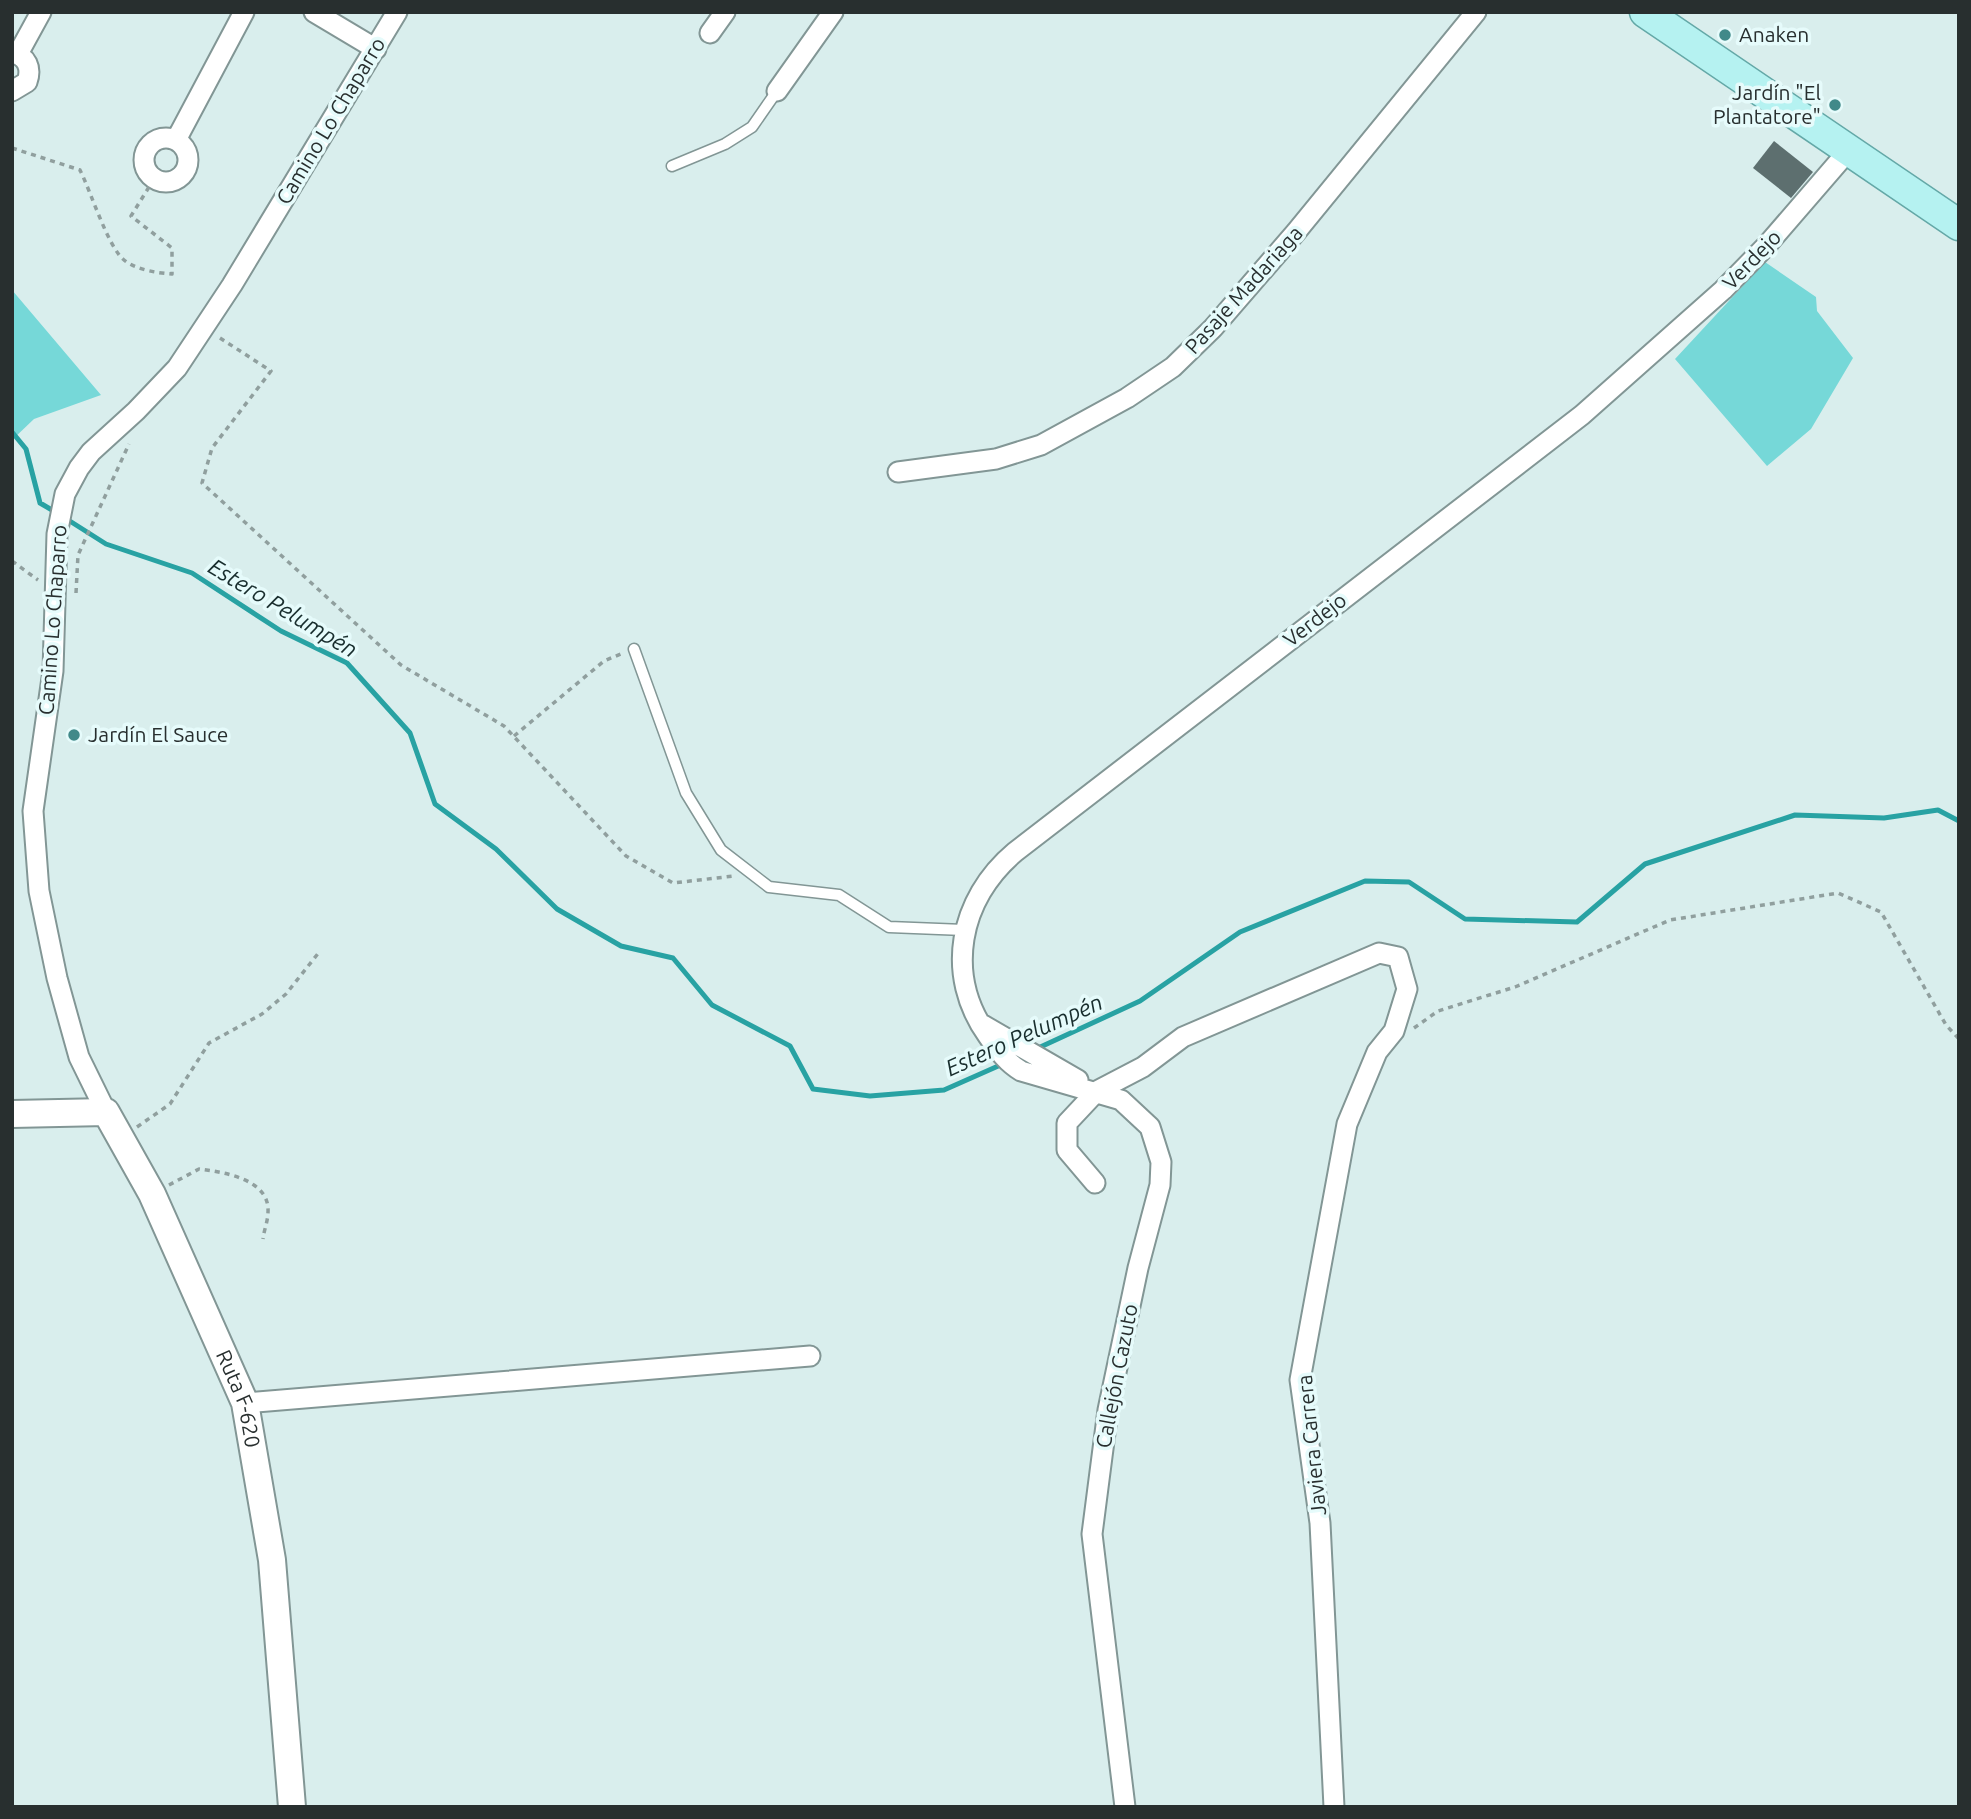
<svg xmlns="http://www.w3.org/2000/svg" width="1971" height="1819" viewBox="0 0 1971 1819" font-family="Ubuntu,sans-serif">
	<style>
		.green { fill: #76d8d8 }
		.lines { fill: none; stroke-linecap: round; stroke-linejoin: round }
		.stream { stroke: #28a2a3; stroke-width: 5 }
		.building { fill: #5d6f6f }
		.lane-casing { stroke: #829695; stroke-width: 13 }
		.street-casing { stroke: #829695; stroke-width: 23 }
		.secondary-casing { stroke: #829695; stroke-width: 30 }
		.primary-casing { stroke: #64a8a7; stroke-width: 33 }
		.path { stroke: #909f9e; stroke-width: 3.5; stroke-dasharray: 5 5; stroke-linecap: butt }
		.lane { stroke: #fff; stroke-width: 10 }
		.street { stroke: #fff; stroke-width: 19 }
		.secondary { stroke: #fff; stroke-width: 26 }
		.primary { stroke: #b5f2f1; stroke-width: 30 }
		.poi-dot { fill: #418989; stroke: #e6fbfb; stroke-width: 2.5 }
		.labels { text-anchor: middle; stroke-width: 7; stroke-linejoin: round; paint-order: stroke }
		.poi-label { font-size: 21px; fill: #282f2f; stroke: #e6fbfb; text-anchor: start }
		.street-label { font-size: 21px; fill: #282f2f; stroke: #e6fbfb }
		.water-label { font-size: 23px; font-style: italic; fill: #192e2e; stroke: #e6fbfb }
	</style>
	<rect width="100%" height="100%" fill="#d9eeed"/>
	<!-- green -->
	<path class="green" d="M1765,262l51,35 1,14 36,47 -42,71 -44,37 -92,-107z
		M12,290l89,105 -67,24 -22,21z"/>
	<g class="lines">
		<!-- stream -->
		<path class="stream" d="M12,432l14,17 14,54 17,10
			M65,518l41,26 86,29 89,58 66,32 63,70 25,71 61,45 61,60 64,37 52,12 39,47 78,41 23,43 57,7 74,-6 61,-27
			M1036,1049l104,-48 100,-69 125,-51 44,1 56,37 112,3 68,-58 150,-49 89,3 54,-8 21,11"/>
	</g>
	<!-- building -->
	<path class="building" d="M1774,141l39,31 -22,26 -38,-30z"/>
	<g class="lines">
		<!-- lane casing -->
		<g class="lane-casing">
			<path id="lane" d="M672,166l53,-22 27,-17 25,-36
				M634,649l52,144 35,57 48,37 70,8 50,32 75,3"/>
		</g>
		<!-- street casing -->
		<g class="street-casing">
			<path id="street" d="M314,12l62,37
				M710,33l15,-21
				M12,53c15,3 20,15 15,29l-15,9
				M18,54l23,-42
				M777,91l56,-79
				M144 160a22 22 0 1 1 44 0a22 22 0 1 1-44 0Z
				M176,140l68,-128
				M898,472l98,-13 45,-14 86,-47 46,-31 40,-39 83,-96 180,-220
				M983,1025l95,55
				M106,1112l-27,-55 -22,-79 -18,-87 -6,-80 20,-140 4,-137 8,-40 14,-26 12,-16 45,-41 41,-43 55,-83 165,-273
				M1095,1183l-28,-33v-27l30,-32 46,-24 40,-30 196,-84 19,4 9,32 -13,42 -17,21 -30,72 -47,256 20,143 14,284
				M245,1403l565,-47
				M1125,1807l-33,-273 16,-124 30,-142 22,-83 1,-23 -11,-35 -29,-27 -100,-29c-15,-9 -23,-21 -33,-35 -44,-61 -29,-137 27,-184l567,-437 141,-125 44,-45 82,-95"/>
		</g>
		<!-- secondary casing -->
		<g class="secondary-casing">
			<g id="secondary">
				<path id="s1" d="M12,1114l94,-2 46,82 93,209 27,157 20,247"/>
			</g>
		</g>
		<!-- primary casing -->
		<g class="primary-casing">
			<path id="primary" d="M1645,12l314,213"/>
		</g>
		<!-- path -->
		<path class="path" d="M12,148l68,22c11,22 28,77 44,90 12,10 34,13 48,14v-26l-41,-32 23,-37
			M220,338l51,33 -59,77 -10,35 199,182 103,61 122,130 47,27 61,-7
			M12,561l26,19
			M76,593l2,-38 51,-111
			M514,736l90,-75 19,-8
			M1414,1028l24,-17 77,-24 155,-67 168,-27 43,19 65,113 13,14
			M137,1127l33,-23 39,-61 53,-29 24,-20 34,-43
			M169,1185l30,-16c24,3 71,10 69,43 0,9 -4,18 -5,27"/>
		<!-- lane -->
		<use href="#lane" class="lane"/>
		<!-- street -->
		<use href="#street" class="street"/>
		<!-- secondary -->
		<use href="#secondary" class="secondary"/>
		<!-- primary -->
		<use href="#primary" class="primary"/>
	</g>
	<!-- markers -->
	<g class="poi-dot">
		<circle cx="1725" cy="35" r="7"/>
		<circle cx="1835" cy="105" r="7"/>
		<circle cx="74" cy="735" r="7"/>
	</g>
	<g class="labels">
		<!-- poi labels -->
		<g class="poi-label">
			<text x="1739" y="42">Anaken</text>
			<text x="1821" y="100" text-anchor="end">Jardín "El<tspan x="1821" dy="24">Plantatore"</tspan></text>
			<text x="88" y="742">Jardín El Sauce</text>
		</g>
		<!-- street labels -->
		<g class="street-label">
			<text transform="translate(331 121) rotate(-59)" y="7">Camino Lo Chaparro</text>
			<text transform="translate(1752 260) rotate(-46)" y="7">Verdejo</text>
			<text transform="translate(1244 290) rotate(-48)" y="7">Pasaje Madariaga</text>
			<text transform="translate(53 620) rotate(-86)" y="7">Camino Lo Chaparro</text>
			<text transform="translate(1315 620) rotate(-38)" y="7">Verdejo</text>
			<text transform="translate(1117 1376) rotate(-79)" y="7">Callejón Cazuto</text>
			<text dy="7" stroke="none"><textPath href="#s1" startOffset="411">Ruta F-620</textPath></text>
			<text transform="translate(1312 1445) rotate(-96)" y="7">Javiera Carrera</text>
		</g>
		<!-- water labels -->
		<g class="water-label">
			<text transform="translate(283 608) rotate(31)" y="8">Estero Pelumpén</text>
			<text transform="translate(1024 1035) rotate(-24)" y="8">Estero Pelumpén</text>
		</g>
	</g>
	<!-- border -->
	<rect width="1971" height="1819" fill="none" stroke="#282f2f" stroke-width="28"/>
</svg>
